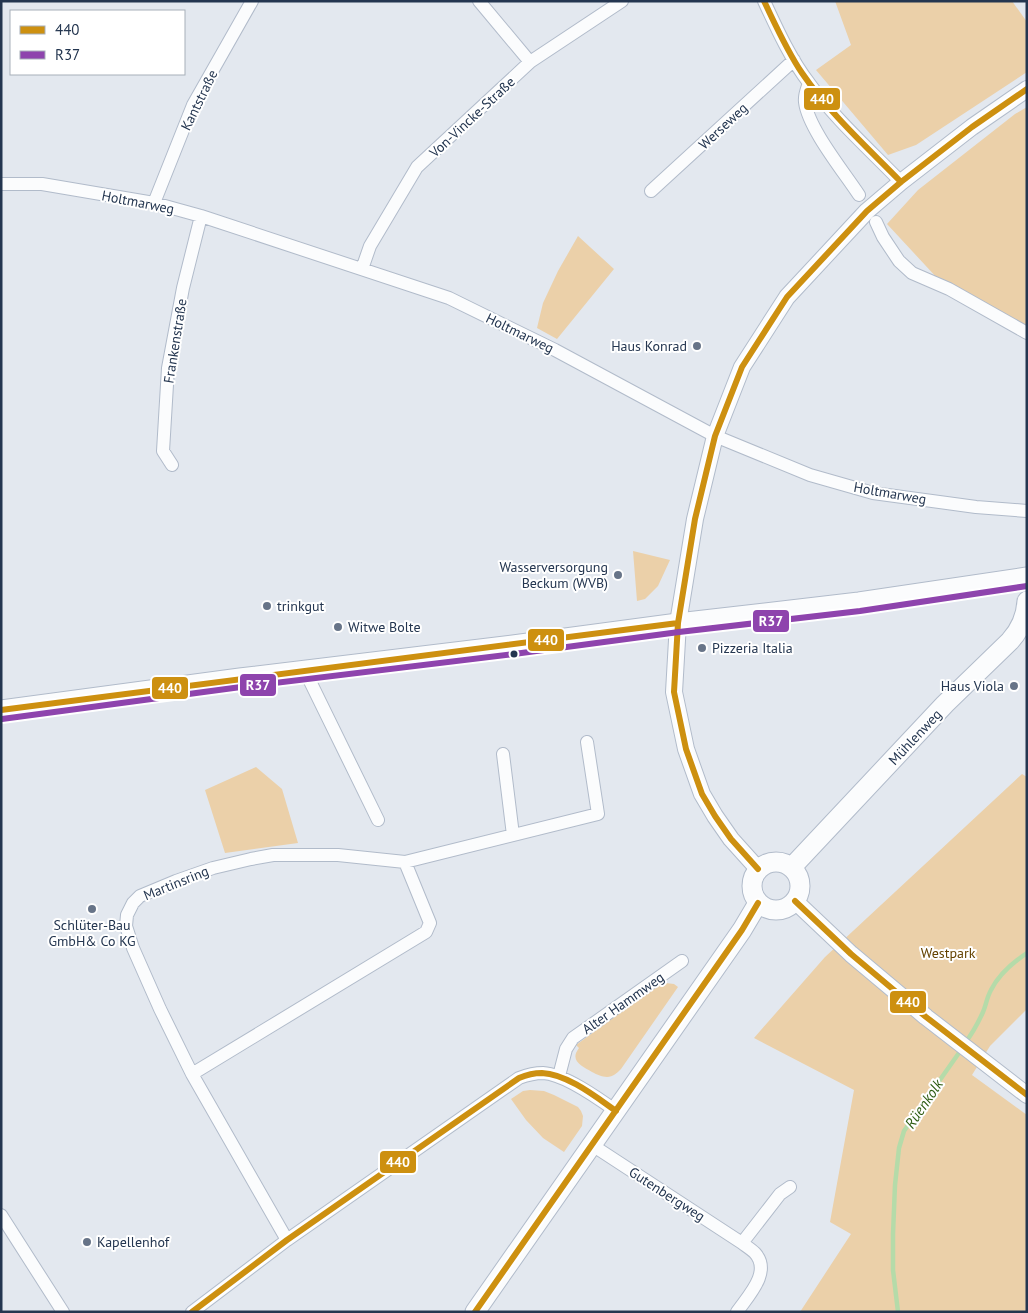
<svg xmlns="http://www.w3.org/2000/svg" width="1028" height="1313" viewBox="0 0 1028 1313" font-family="'PT Sans',sans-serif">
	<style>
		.green { fill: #ebd0a9 }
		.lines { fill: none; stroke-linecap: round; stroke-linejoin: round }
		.stream { stroke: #b5dba9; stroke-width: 4.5 }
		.minor-casing { stroke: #b1bbca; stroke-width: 14 }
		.tertiary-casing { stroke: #b1bbca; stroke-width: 18 }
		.secondary-casing { stroke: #b1bbca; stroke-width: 21 }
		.minor { stroke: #fbfcfd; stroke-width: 12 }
		.tertiary { stroke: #fbfcfd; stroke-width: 16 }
		.secondary { stroke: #fbfcfd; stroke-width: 19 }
		.bus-1-casing { stroke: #fff; stroke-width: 10 }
		.bus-2-casing { stroke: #fff; stroke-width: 10 }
		.bus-1 { stroke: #cd9010; stroke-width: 6 }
		.bus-2 { stroke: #8e44ad; stroke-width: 6 }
		.poi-dot { fill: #677488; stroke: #fff; stroke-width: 2 }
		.bus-dot { fill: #243650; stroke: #fff; stroke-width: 2 }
		.labels { text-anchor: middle; stroke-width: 4; stroke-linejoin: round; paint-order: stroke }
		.street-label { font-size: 14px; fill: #243650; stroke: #fff }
		.poi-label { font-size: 14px; fill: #243650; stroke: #fff; text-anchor: start }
		.park-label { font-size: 14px; fill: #654300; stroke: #fff }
		.water-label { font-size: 15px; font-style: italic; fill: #2d5c12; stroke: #fff }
		.line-badge { stroke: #fff; stroke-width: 2 }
		.badge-label { font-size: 14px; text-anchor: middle; font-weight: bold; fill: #fff }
	</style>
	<rect width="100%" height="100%" fill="#e3e8ef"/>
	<!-- green -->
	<path class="green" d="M835,1h177l15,21v50l-111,73 -28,10 -72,-85 35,-25z
		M1027,107v219l-89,-47 -51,-55 31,-34 97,-76z
		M578,236l36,33 -57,70 -20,-11 6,-25 15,-32z
		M633,551l37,9 -12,26 -13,13 -8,2z
		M256,767l26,22 16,54 -73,10 -20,-63z
		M1022,774l5,3v232l-37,37 -18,29 55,40v197h-227l51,-78 -21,-12 24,-132 -100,-52 71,-81z
		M666,983l8,1 4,3 -57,82c-4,4 -8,8 -14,8 -5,0 -11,-3 -15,-5 -10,-6 -23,-11 -13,-24l-3,-3 82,-60z
		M530,1090l14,1 10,4 24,12 3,4 2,5 -1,10 -18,26 -21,-14 -17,-18 -15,-21 12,-8z"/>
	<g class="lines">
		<!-- stream -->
		<path class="stream" d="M965,1043c7,-9 13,-20 18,-31 3,-7 4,-15 8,-22 8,-16 21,-27 36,-37
			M898,1312l-5,-42v-36l2,-49 4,-37 5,-17 57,-81"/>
		<!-- minor casing -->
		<g class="minor-casing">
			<path id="minor" d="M479,1l51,61
				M764,1c13,28 26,57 45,82 26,36 61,67 92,99
				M809,83c-2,6 -5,12 -4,19 3,26 39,70 54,93
				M1,184h41l112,19 47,13 248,82 106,52 160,86 95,39 63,18 103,14 51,4
				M651,191l143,-131
				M154,203l39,-98 59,-104
				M876,222l7,15 16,24 13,12 37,16 78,44
				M362,269l8,-23 47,-79 113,-105 92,-61
				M172,465l-9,-14 5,-83 15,-80 18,-72
				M305,671l73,149
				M503,754l10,81
				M192,1074l234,-142 4,-9 -25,-61
				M559,1076l7,-27 7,-11 109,-77
				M592,1145l150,98c4,3 9,6 13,10 17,19 -7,43 -18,59
				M1,1215l62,97
				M287,1240l-95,-166 -32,-65 -27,-61 -7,-22 1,-11 6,-12 7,-7 36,-15 37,-13 38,-9 22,-4h65l67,7 193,-48 -11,-72
				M742,1243l38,-49 10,-7
				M192,1312l95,-72 232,-162c8,-3 15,-5 24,-5 21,1 55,25 73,38"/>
		</g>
		<!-- tertiary casing -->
		<g class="tertiary-casing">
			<path id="tertiary" d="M758,869l-27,-30 -16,-23 -13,-22 -16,-45 -12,-57 4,-69 17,-104 20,-83 27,-69 45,-70 80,-86 34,-29 71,-55 55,-38
				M795,901l56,53 75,63 101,78"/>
		</g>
		<!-- secondary casing -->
		<g class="secondary-casing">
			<path id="secondary" d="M1,710l239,-32 273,-33 165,-22 181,-21 168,-25
				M752 886a24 24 0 1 1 48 0a24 24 0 1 1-48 0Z
				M792,867l153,-163 65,-63c10,-11 16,-24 17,-40
				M475,1312l267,-382 16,-27"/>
		</g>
		<!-- minor -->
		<use href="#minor" class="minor"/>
		<!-- tertiary -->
		<use href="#tertiary" class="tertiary"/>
		<!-- secondary -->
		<use href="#secondary" class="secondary"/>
		<!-- bus-1 casing -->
		<g class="bus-1-casing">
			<path id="bus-1" d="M764,1c12,25 23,50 38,72 28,41 65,74 99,109
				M1,710l677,-87
				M758,869l-27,-30 -16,-23 -13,-22 -16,-45 -12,-57 4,-69 17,-104 20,-83 27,-69 45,-70 80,-86 34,-29 71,-55 55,-38
				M795,901l56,53 75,63 101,78
				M192,1312l95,-72 232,-162c7,-3 15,-5 23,-5 25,1 54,24 74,38
				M475,1312l267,-382 16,-27"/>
		</g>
		<!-- bus-2 casing -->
		<g class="bus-2-casing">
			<path id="bus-2" d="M2,719l239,-32 273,-33 165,-22 181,-21 167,-25"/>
		</g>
		<!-- bus-1 -->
		<use href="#bus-1" class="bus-1"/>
		<!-- bus-2 -->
		<use href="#bus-2" class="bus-2"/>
	</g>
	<!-- markers -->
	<g class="poi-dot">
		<circle cx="697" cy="346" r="5"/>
		<circle cx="618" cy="575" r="5"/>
		<circle cx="267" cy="606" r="5"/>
		<circle cx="338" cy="627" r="5"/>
		<circle cx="702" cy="648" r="5"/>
		<circle cx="1014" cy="686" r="5"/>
		<circle cx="92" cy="909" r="5"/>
		<circle cx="87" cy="1242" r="5"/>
	</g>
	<circle class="bus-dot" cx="514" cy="654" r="4.5"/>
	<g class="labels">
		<!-- street labels -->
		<g class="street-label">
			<text transform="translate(199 100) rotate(-64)" y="5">Kantstraße</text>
			<text transform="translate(472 117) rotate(-43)" y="5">Von-Vincke-Straße</text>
			<text transform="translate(723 126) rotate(-43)" y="5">Werseweg</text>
			<text transform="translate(138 202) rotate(11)" y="5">Holtmarweg</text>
			<text transform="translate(520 333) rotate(26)" y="5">Holtmarweg</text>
			<text transform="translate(175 341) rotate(-81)" y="5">Frankenstraße</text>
			<text transform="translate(890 493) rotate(10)" y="5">Holtmarweg</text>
			<text transform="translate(915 737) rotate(-47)" y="5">Mühlenweg</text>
			<text transform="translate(176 883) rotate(-22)" y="5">Martinsring</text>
			<text transform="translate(623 1003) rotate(-35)" y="5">Alter Hammweg</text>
			<text transform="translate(667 1194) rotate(33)" y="5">Gutenbergweg</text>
		</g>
		<!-- poi labels -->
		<g class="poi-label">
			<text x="687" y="351" text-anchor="end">Haus Konrad</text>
			<text x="608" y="572" text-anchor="end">Wasserversorgung<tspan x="608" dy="16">Beckum (WVB)</tspan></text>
			<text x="277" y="611">trinkgut</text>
			<text x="348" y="632">Witwe Bolte</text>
			<text x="712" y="653">Pizzeria Italia</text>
			<text x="1004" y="691" text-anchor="end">Haus Viola</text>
			<text x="92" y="930" text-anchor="middle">Schlüter-Bau<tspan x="92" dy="16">GmbH&amp; Co KG</tspan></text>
			<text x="97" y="1247">Kapellenhof</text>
		</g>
		<!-- park labels -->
		<g class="park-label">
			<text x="948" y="958">Westpark</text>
		</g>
		<!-- water labels -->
		<g class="water-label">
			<text transform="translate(924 1104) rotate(-56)" y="5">Rüenkolk</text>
		</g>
	</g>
	<g class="line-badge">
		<rect x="803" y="87" width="38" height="24" rx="5" fill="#cd9010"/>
		<rect x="752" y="609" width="38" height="24" rx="5" fill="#8e44ad"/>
		<rect x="527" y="628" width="38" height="24" rx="5" fill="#cd9010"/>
		<rect x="239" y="673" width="38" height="24" rx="5" fill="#8e44ad"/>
		<rect x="151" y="676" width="38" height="24" rx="5" fill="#cd9010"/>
		<rect x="889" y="990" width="38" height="24" rx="5" fill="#cd9010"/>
		<rect x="379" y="1150" width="38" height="24" rx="5" fill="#cd9010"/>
	</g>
	<g class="badge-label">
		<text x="822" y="104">440</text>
		<text x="771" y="626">R37</text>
		<text x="546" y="645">440</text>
		<text x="258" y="690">R37</text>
		<text x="170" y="693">440</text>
		<text x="908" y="1007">440</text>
		<text x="398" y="1167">440</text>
	</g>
	<!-- border -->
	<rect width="1028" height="1313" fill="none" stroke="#243650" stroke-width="5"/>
	<!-- legend -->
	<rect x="10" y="10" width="175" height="65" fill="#ffffff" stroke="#a7afb9"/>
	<rect x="20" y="26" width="25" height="8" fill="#cd9010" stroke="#a7afb9"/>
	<text x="55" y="35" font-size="15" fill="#243650">440</text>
	<rect x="20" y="51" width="25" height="8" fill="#8e44ad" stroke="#a7afb9"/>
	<text x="55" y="60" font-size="15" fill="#243650">R37</text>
</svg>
